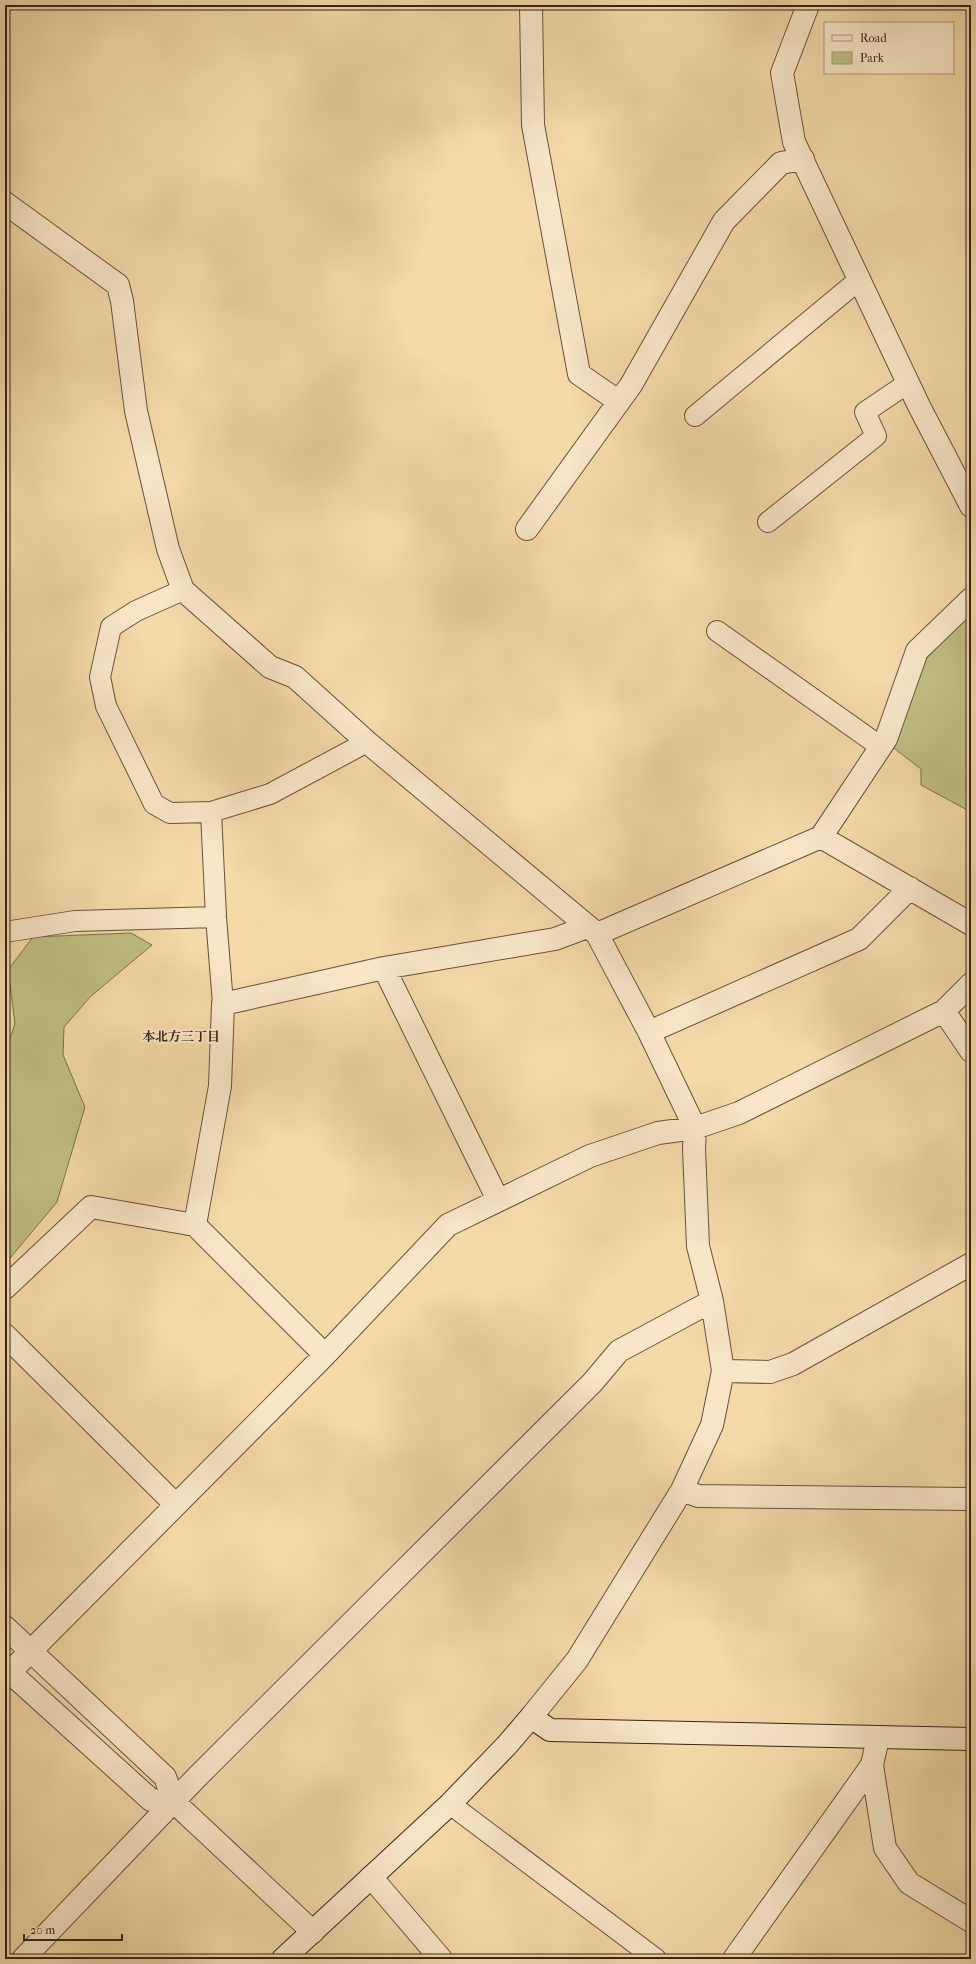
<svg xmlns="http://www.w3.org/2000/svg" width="976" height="1964" viewBox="0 0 976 1964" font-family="'IM FELL French Canon','Noto Serif JP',serif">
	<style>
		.green { fill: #c1be84; stroke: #7c704e }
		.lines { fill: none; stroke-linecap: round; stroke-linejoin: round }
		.lane-casing { stroke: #67503c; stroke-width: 22 }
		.street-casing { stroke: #67503c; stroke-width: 24 }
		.secondary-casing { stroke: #382318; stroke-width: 24 }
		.lane { stroke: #f8e6c7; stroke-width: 20 }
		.street { stroke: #f8e6c7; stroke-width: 22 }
		.secondary { stroke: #f8e6c7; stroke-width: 22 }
		.labels { text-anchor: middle; stroke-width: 4; stroke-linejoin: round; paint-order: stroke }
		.neighbourhood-label { font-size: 13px; font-weight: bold; fill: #382318; stroke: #f8e6c7 }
	</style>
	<rect width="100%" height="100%" fill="#f4d9a9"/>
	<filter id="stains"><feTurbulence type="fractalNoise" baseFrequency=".005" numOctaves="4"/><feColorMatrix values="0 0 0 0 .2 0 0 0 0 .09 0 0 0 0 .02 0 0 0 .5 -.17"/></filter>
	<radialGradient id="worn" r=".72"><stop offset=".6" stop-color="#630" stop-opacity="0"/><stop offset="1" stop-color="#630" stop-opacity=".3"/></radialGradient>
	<!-- green -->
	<path class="green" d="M971,608v204l-50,-27v-16l-30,-23 32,-92z
		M131,933l21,12 -61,51 -27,31 -1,28 22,52 -28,95 -52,62v-211l10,-29 -7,-54 25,-33z"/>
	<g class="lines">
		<!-- lane casing -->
		<g class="lane-casing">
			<path id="lane" d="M695,416l165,-137
				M768,522l108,-86 -11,-24 43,-29
				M183,590l-47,21 -25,16 -11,50 6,29 48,98 16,9 41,-1 59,-18 97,-52
				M717,631l164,116
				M211,812l5,105 7,87
				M5,932l70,-11 141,-4
				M450,1804l206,155"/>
		</g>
		<!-- street casing -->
		<g class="street-casing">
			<path id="street" d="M531,5l2,120 46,249 39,27
				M808,5l-26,68 12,69 125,264 52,100
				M5,203l113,82 4,16 14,110 32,138 15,41 87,77 25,10 72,65 230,192 52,98 46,96 -1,21 4,97 14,55 11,70 -11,54 -30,65 -105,170 -46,57
				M527,529l104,-144 93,-164 57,-58 22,-4
				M821,837l150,87
				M597,934l224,-97 65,-98 31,-88 54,-52
				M384,968l114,232
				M944,1011l27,40
				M649,1032l210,-93 51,-51
				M5,1288l86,-81 104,18
				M5,1335l171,170
				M325,1355l-130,-130 25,-139 3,-82 161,-36 171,-29 32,-12
				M723,1371l47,1 23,-8 178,-100
				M682,1490l16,6 273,3
				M5,1627l160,150 9,25
				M5,1668l146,132 23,2 139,130
				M5,1677l320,-322 123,-130 142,-69 68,-23 37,-5 44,-15 205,-102 27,-27
				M878,1738l-6,27 13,83 24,35 62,38
				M371,1877l70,82
				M23,1959l174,-182 395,-394 27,-32 93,-50
				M734,1959l138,-194"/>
		</g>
		<!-- secondary casing -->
		<g class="secondary-casing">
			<path id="secondary" d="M283,1959l167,-155 57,-59 24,-28 19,13 421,9"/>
		</g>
		<!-- lane -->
		<use href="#lane" class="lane"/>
		<!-- street -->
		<use href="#street" class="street"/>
		<!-- secondary -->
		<use href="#secondary" class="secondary"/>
	</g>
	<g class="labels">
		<!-- neighbourhood labels -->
		<g class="neighbourhood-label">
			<text x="181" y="1041">本北方三丁目</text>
		</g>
	</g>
	<!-- margin -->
	<rect width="976" height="1964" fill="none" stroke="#f4d9a9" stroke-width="20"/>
	<rect x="6" y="6" width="964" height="1952" fill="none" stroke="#382318" stroke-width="2"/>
	<rect x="10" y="10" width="956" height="1944" fill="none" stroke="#382318"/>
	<!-- legend -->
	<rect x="824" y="22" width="130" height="52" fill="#f8e6c7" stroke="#ab9881"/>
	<rect x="832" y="35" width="20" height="6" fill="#f8e6c7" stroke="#ab9881"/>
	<text x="860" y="42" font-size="12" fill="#382318">Road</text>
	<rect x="832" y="52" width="20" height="12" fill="#c1be84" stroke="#ab9881"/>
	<text x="860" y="62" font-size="12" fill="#382318">Park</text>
	<!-- scale -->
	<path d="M24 1934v6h98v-6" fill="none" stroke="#382318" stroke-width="2"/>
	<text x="30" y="1934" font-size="12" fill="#382318" stroke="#f8e6c7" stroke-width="3" paint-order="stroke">20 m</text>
	<rect width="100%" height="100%" filter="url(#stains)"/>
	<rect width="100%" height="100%" fill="url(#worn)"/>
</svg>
